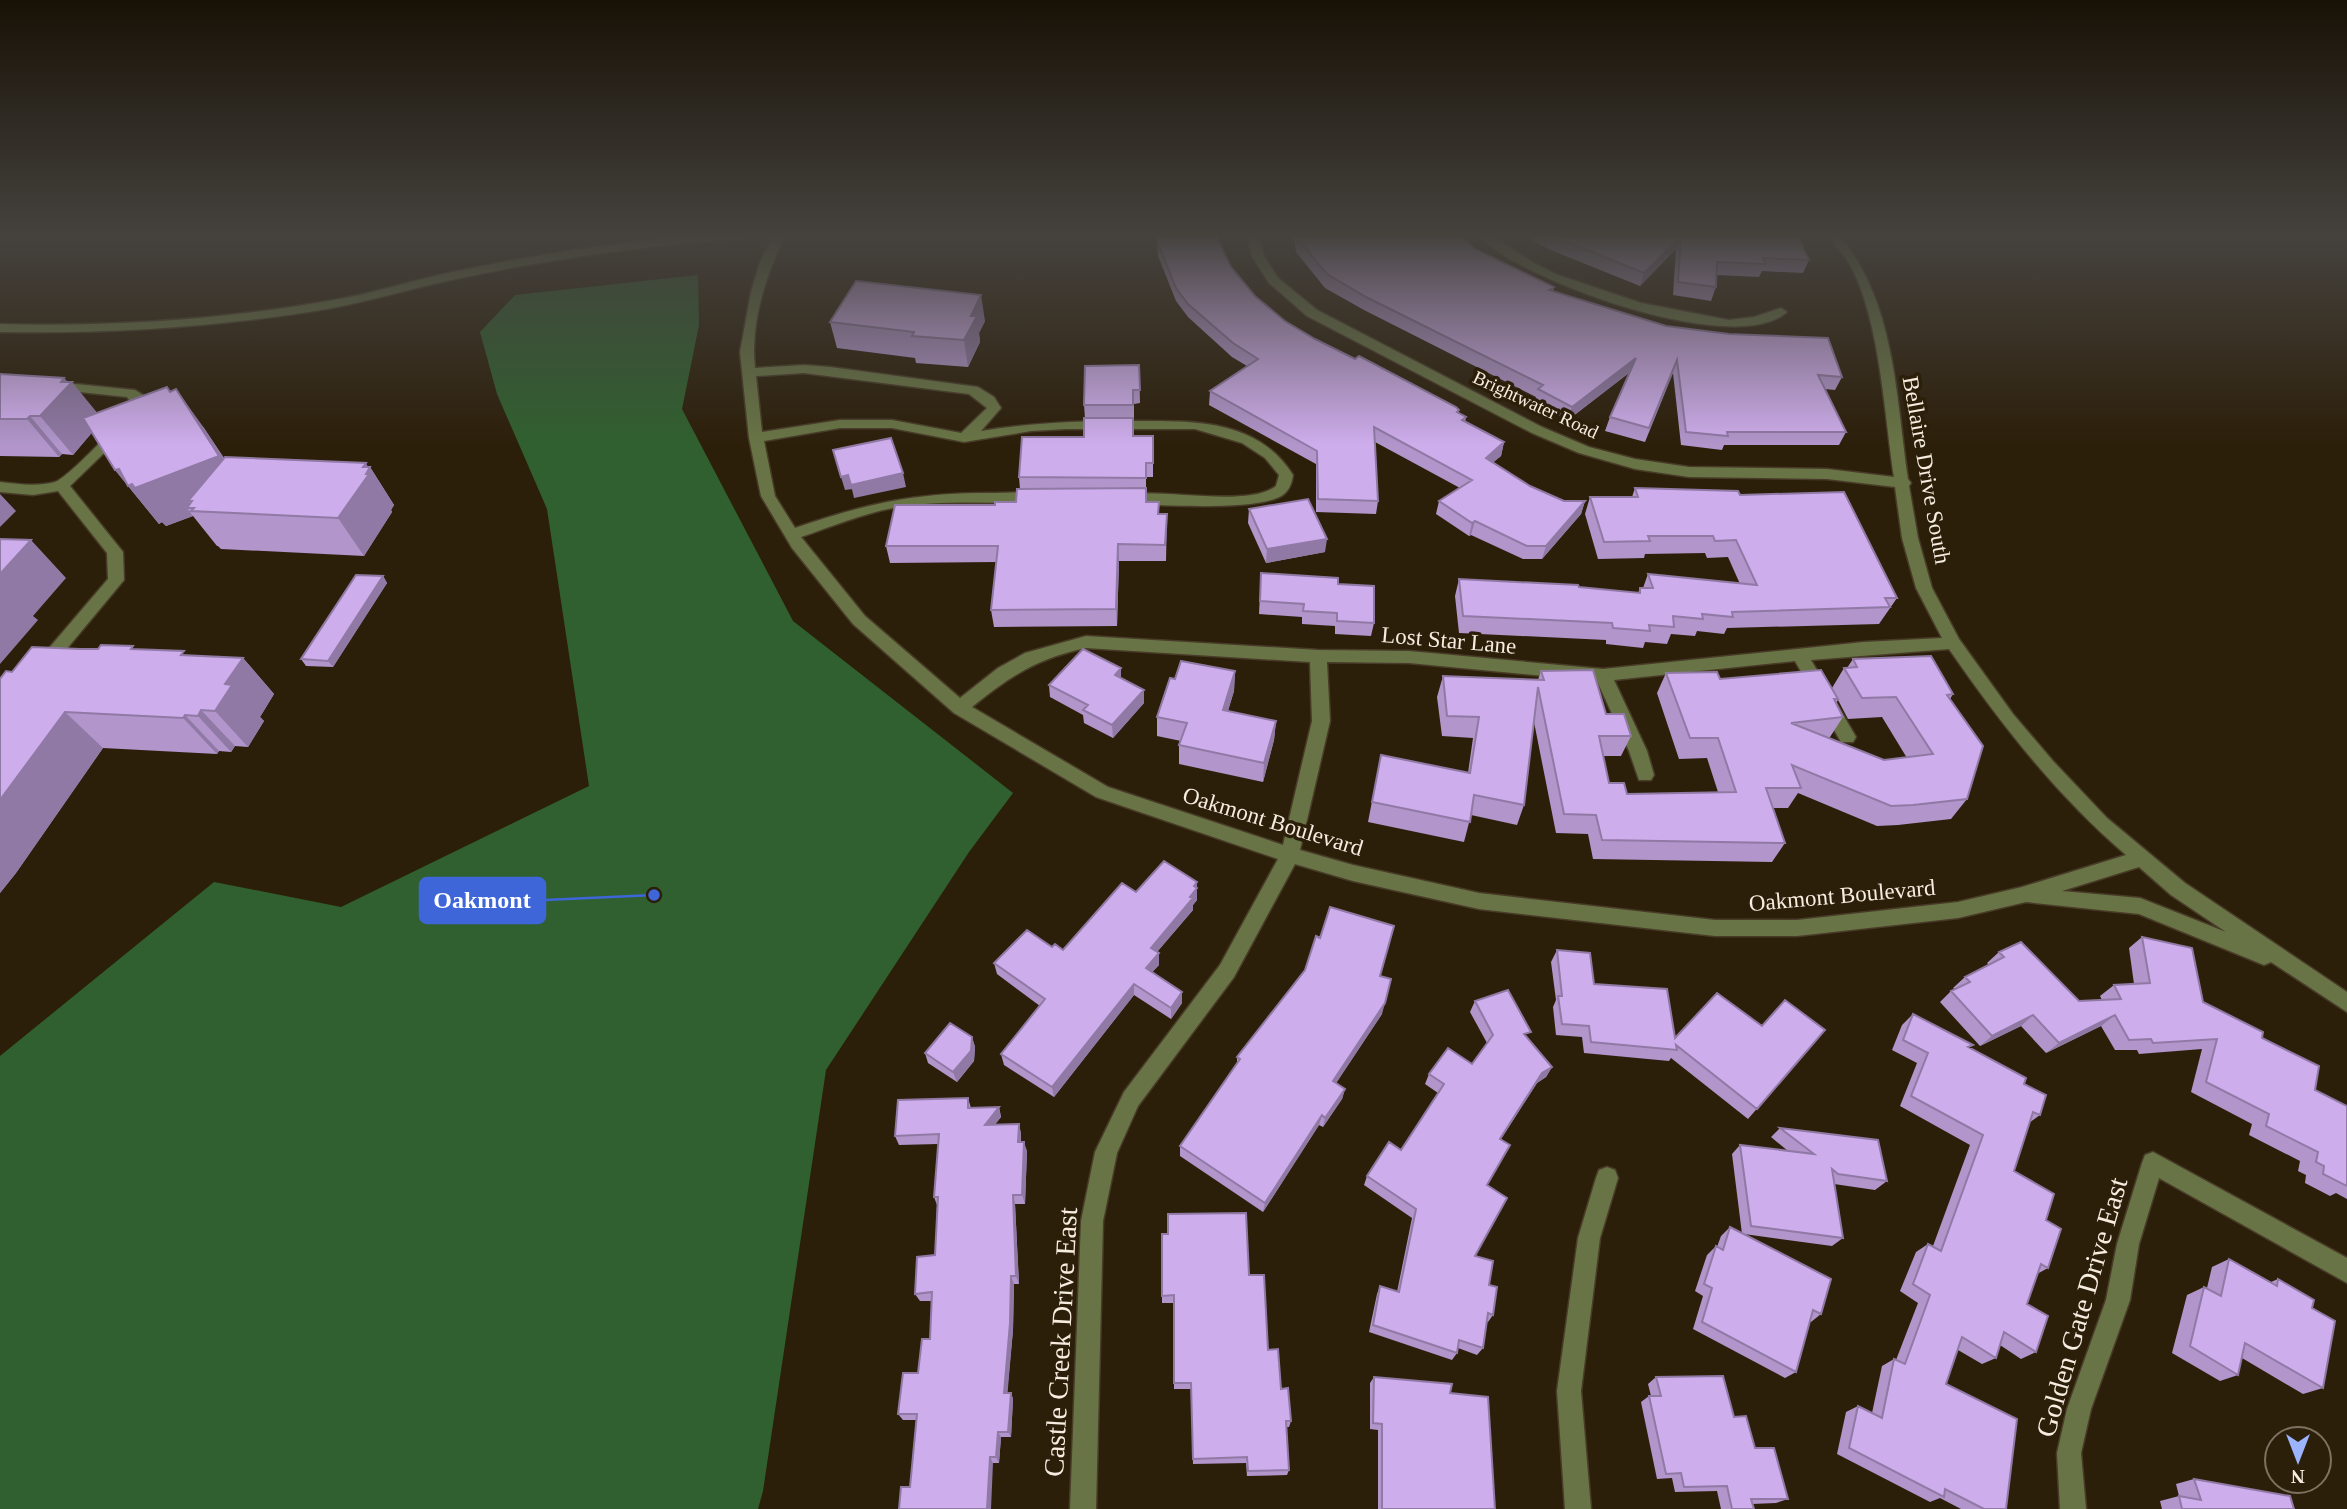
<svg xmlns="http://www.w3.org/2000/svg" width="2347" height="1509" viewBox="0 0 2347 1509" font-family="Georgia,serif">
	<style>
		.forest { fill: #30602f }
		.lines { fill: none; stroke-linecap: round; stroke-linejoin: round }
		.minor-casing { stroke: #483c28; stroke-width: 3 }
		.minor { fill: #687445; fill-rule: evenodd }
		.wall { fill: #b195cb; fill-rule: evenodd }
		.shaded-wall { fill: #9079a5 }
		.building { fill: #ceadec; stroke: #9079a5; stroke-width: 2 }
		.labels { text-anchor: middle; stroke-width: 7; stroke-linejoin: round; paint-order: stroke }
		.far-street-label { font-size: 19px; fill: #f6ede0; stroke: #2c1f0a }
		.street-label { font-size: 23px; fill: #f6ede0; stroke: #2c1f0a }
		.near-street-label { font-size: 28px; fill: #f6ede0; stroke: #2c1f0a }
		.leader { fill: none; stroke: #3e66d9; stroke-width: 2.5 }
		.callout-dot { fill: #3e66d9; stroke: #2c1f0a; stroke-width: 2.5 }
		.callout { fill: #3e66d9; stroke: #3e66d9; stroke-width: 2.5 }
		.callout-label { font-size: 24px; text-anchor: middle; font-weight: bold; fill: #fff }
	</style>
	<rect width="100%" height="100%" fill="#2c1f0a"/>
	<!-- forest -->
	<path class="forest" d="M698,275l1,50 -17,84 111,212 220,172 -44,59 -143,218 -63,421 -5,18h-758v-453l214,-174 127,25 248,-121 -42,-277 -50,-115 -17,-62 35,-37z"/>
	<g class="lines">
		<!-- minor casing -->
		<g class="minor-casing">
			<path id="minor" d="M704,234h52l-6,4c-99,7 -197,20 -294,41 -43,9 -85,22 -129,30 -108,18 -217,25 -327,23v-8c110,3 219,-4 328,-23 44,-7 86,-21 129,-30 82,-17 164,-29 247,-37z
				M774,234h12c-20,40 -36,89 -31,134l49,-3 26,2 148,20 16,10 7,11 -20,23c48,-8 95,-10 144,-10 61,0 131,-5 168,54 -1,7 -3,14 -9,19 -23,19 -129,10 -161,10l-7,-5 2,-3c36,-10 129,13 158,-10l3,-11 -14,-17 -23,-15 -47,-14h-129l-35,2 -67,11 -72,-14h-52l-76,13 11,55 20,32c72,-25 124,-36 201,-35 15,0 33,-2 48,3l2,3 -7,5c-48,-1 -98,-4 -146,4 -32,6 -62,19 -92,29l64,79 95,82 38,-30 27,-15 61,-17 232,14 91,1 194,18 261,-27 78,-4 -26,-50 -14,-50 -7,-51 -68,-8 -138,-2 -54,-8 -56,-16 -47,-20 -225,-117 -38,-33 -17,-27 -6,-22h12l6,22 14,22 39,32 225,117 47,20 46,12 54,8 138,2 67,8c-10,-64 -14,-165 -48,-219 -6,-8 -14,-16 -21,-24h12c58,63 59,164 71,245l3,4 -2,3 9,52 14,50 27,51 54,75 40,47 54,57 78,65 162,109v20l-76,-50 -7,3 -125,-51 -113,-12 -68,16 -161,18h-82l-236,-27 -126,-28 -58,-17 -61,113 -96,129 -21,47 -14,68 -7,288h-26l11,-288 14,-69 29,-60 96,-127 58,-106 -182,-62 -142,-84 -101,-89 -61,-76 -31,-52 -12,-58 -9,-86 11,-60 9,-30zM804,373l165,21 18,14 -26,25 -69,-13h-52l-78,12 -6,-56zM1086,648l224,14 2,59 -29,124 -175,-58 -136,-80c38,-31 66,-49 114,-59zM1949,649c52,75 107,146 177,206l-104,32 -64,15 -161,18h-82l-236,-27 -126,-28 -53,-15 30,-129 -3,-59 82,1 188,18 32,70 10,29h12l3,-5 -7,-24 -33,-71 181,-19 46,81h12l3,-5 -45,-77zM2139,867l32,28 55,37 -86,-34 -78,-7z
				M1476,234h14l42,28 26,13 83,28 88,17 25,-3 27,-9 6,4c-52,47 -268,-32 -311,-78z
				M56,382l79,8 8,5 4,10 -13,19 -64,62 53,66 1,28 -74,89h-12l-2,-4 2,-4 70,-82 -1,-26 -49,-62 -25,4 -33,-3v-10c18,2 37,5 55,0 13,-4 69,-63 78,-77l-6,-8 -76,-8v-6z
				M2153,1152l194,106v25l-188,-105 -20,66 -9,56 -39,109 -10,44 5,56h-26l-3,-56 10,-44 39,-109 11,-56 25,-81 3,-8z
				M1607,1167l8,3 3,8 -18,60 -19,153 10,118h-26l-8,-118 21,-153 18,-60 3,-8z"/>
		</g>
		<!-- minor -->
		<use href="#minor" class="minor"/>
	</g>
	<!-- wall -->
	<path class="wall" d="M1156,234h60l15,33 24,29 30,25 30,18 144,71 -1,3 8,4 -1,5 39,20 -3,14 -8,6 37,24 34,15h21l-4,13 -39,45h-19l-52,-24 -2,1 -33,-22 3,-13 21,-13 -85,-46 3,59 -2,13 -60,-2v-48l-107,-59 1,-14 37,-25 -15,-9 -44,-40 -12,-16 -18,-45z
		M1293,234h165l17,15 79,38 -1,4 113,35 176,51 -7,13 -10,-1 21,43 -7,13h-115l-2,5 -41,-5 -8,-72 -28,69 -40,-11 5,-14 19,-44 -61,47 -34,-18 2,-5 -172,-87 -39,-22 -29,-36z
		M1522,234h275l12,26 -6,13 -41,-2 -3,6 -43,-2v12l-5,14 -38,-6 3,-46 -36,37 -92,-37z
		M985,321l-6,12 1,9 -12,25 -52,-4 -1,-5 -78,-10 -7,-26z
		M1139,365l1,38 -6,1v32h19v41h-7v25l13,12h8l-1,47h-47l-2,65 -123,1 -3,-17 5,-48 -106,1 -4,-17 109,-41 21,-3 4,-13 -1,-12 65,-40 1,-19 -1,-13z
		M0,374l64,4 33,35 74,-21 33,36 20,30 146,9 24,38 -3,5 1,2 -28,44 -143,-7 -3,-3h-1l-24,-30 -27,10 -4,-4 -3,2 -44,-54 -23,-38 -19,23 -11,-1 -3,3 -59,-1z
		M1635,488l105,7 157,103 -18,26 -152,4 -3,6 -27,-3 -2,5 -24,-2 -4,10 -22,-2 -2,6 -37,-4v-4l-147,-7 -4,-37 4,-17 120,8 59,6 2,-5h3l5,-14 92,10 -12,-27 -21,1 -2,-5 -60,1 -1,4 -46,1 -13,-45 5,-17h42z
		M1249,509l76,43 -59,11 -18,-40z
		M1261,573l77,11 36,39 -3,13 -36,-2v-8l-33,-2v-7l-43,-3z
		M383,576l4,7 -54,84 -27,-1 -5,-7z
		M80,649l56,1 52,5 55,3 31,36 -14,23 4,4 -16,26 -13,-1 -4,6 -12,-1 -2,3 -114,-6 -87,125 -16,20v-214l12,-7z
		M1853,659l100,35 -3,5 17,100 -16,20 -53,6 -21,1 -79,-33 -10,15h-15l12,35 -13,19 -179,-3 -5,-25 -32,-1 -22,-111 -10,83 -7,20 -46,-10 -7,27 -96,-20 13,-67 87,18 5,-35 -31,-2 -5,-39 6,-21 95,4 3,-9 65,43 25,22 -10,20h-18l6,27 18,11 91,-2 -11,-34 -28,1 -22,-66 9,-20 54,6 112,9 12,-20h3zM1838,700l10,19 34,-2 25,41 -23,2 -56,-23h2l13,-20 -7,-14z
		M1235,671l-1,20 -6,20 48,10 -2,19 -11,42 -84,-18v-19l2,-4 -24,-5v-19l18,-38z
		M1121,678l23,12v13l-31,35 -29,-15 -1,-8 -33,-18 -1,-12z
		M1197,882v18l-4,5v5l-36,42 2,1v12l-7,7 30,31 -11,16 -37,-24 -80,102 -50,-32 -3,-11 39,-48 -43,-32 -3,-11 58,-16 11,3 73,-58z
		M2142,937l61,65 59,36 53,52 32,16v93l-11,-6 -6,3 -25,-13 1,-8 -8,-4 2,-10 -51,-26 3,-11 -61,-32 11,-43 -63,5 -2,-4h-22l-14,-24 -55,27 -25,-27 -41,20 -40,-44 11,-11 4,-2 -2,-1 12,-11 24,-12 -2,-2 12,-11 80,49 23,-1 -2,-4 14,-11 20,-1 -5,-36z
		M1557,950l37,34 81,54 87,-12 63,4 -77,89 -77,-61 -2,3 -85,-8 -2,-16 -26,-2 -3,-28 3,-7 -5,-38z
		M1380,976l2,38 -46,69 9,6 -3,10 -19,28 -4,-2 -56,87 -83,-56v-10l57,-82v-7z
		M1475,1001l53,37 24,29 -6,10 -9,6 -36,56 -14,46 -12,71 14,29 4,30 -5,7h-1l-4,26 -6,7 -19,-7 -1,5 -5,7 -83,-28 8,-38 3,-8 17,6 15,-74 -48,-33 3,-9 34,-26 37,-57 -13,-9 4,-10 43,-10 15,-21 -17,-31z
		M1913,1014l56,34 55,36 16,31 -11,8 -15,48 32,49 2,48 -11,6 -10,30 9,48 -15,7 -21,-14 -4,13 -14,6 -24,-14 -12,34 60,125h-45l-21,-11 -10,4 -93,-48 9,-42 12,-6 14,7 10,-47 12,-7 2,1 22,-57 -18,-12 16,-39 12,-8 5,2 37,-101 -70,-39 17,-43 -25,-13 10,-25z
		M972,1037l3,10 -1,14 -17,21 -29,-19 -3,-10z
		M968,1098l3,10 28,-1 2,10 -6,7h24l2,10v8l6,9 -2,53h-10l4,80h-5l-1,46 -6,63h4l2,6 -2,38h-10l-2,26h-6l-83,24 6,-67h-13l-5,-6 20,-41 12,-34 2,-38h-12l-5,-7 20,-39 2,-50 -3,-8 4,-53 -39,1 -4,-9z
		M1780,1128l107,53 -12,9 -41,-6 9,54 -11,8 -88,-12 77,80 -10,8 -1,-1 -14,51 -11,6 -92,-49 10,-33 -8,-5 12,-36 9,-9 1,1 4,-11 9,-9 12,7 -10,-80 8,-9 48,6 -17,-14z
		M1162,1234l87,41 19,75 23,71 -2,6h-3l3,43 -2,5 -40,1 -1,-13 -53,1 -2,-75h-17v-86h-12z
		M2229,1259l42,23 7,-3 34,29 11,80 -20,6 -61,-36 -4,17 -18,6 -48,-28 15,-58 17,-8 3,1 5,-21z
		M1374,1377l76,16 45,116h-117v-79l-8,-1v-46z
		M1656,1377l78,40 54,82 -12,4 -24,1 2,5h-33l-4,-18 -42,1 -3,-14 -15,1 -16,-77 8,-6h2l-3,-12z
		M2194,1479l100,30h-132l-2,-8 19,-5 -3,-12z"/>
	<!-- shaded-wall -->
	<path class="shaded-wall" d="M1681,236l-5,13 -36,37 4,-13z
		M981,295l4,26 -6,12 1,9 -12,25 -4,-27 7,-24z
		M1636,358l-5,13 -63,49 4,-13z
		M64,378l6,7 2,-3 31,38 -30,35 -33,-39 21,-34z
		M176,389l28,39 43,66 -59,7 9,11 -3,-4h-7l6,8 -27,10 -4,-4 -3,2 -44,-54 4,-1z
		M30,416l32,38 -3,3 -32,-38z
		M1504,442l-3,14 -18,15 3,-13z
		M366,463l3,6 1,-2 24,38 -3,5 1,2 -28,44 -26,-38z
		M903,473l3,14 -52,11 -3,-13z
		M848,475l4,14 -7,1 -4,-13z
		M0,494l16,17 -16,16z
		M1585,501l-4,13 -39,45 4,-13z
		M1475,521l-4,14 -2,1 3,-13z
		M1327,539l-2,13 -59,11 1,-14z
		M31,540l35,38 -33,38 5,4 -38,44v-90z
		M1118,544l1,17 -2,65 -1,-17z
		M383,576l4,7 -54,84 -5,-6z
		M243,658l31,36 -14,23 4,4 -16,26 -33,-36 10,-27z
		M1121,668v13l-6,-6z
		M1235,671l-1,20 -12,38 1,-19z
		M1144,690v13l-31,35 -1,-13z
		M201,710l34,36 -4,6 -33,-36z
		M65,712l38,36 -87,125 -16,20v-93z
		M185,715l34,36 -2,3 -34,-36z
		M1276,721l-2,19 -11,42 1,-19z
		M1197,882v18l-4,5v5l-42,49v-11l39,-51 4,-11z
		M1159,953v12l-13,14v-11z
		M1134,984v11l-80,102 -2,-10z
		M1182,992v11l-11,16v-11z
		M1385,1003l-3,11 -51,77 2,-10z
		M2033,1015l-12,11 -41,20 12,-10z
		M2115,1015l-14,11 -55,27 13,-10z
		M972,1037l3,10 -1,14 -17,21 -4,-10z
		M1552,1067l-6,10 -9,6 -42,65 47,-75z
		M1345,1089l-3,10 -19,28 2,-9z
		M999,1107l2,10 -13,17 -3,-9z
		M1322,1115l-3,10 -56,87 2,-9z
		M1019,1124l2,10 -1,18 -2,-10z
		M1024,1142l3,9 -2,53 -3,-9z
		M1013,1195l2,9 4,80 -3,-8z
		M1011,1276l3,8 -1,46 -6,69 -3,-6z
		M1011,1393l2,6 -2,38 -3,-5z
		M998,1432l3,5 -2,26 -3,-6z
		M990,1457l3,6 -2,46h-4z"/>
	<!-- building -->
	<path class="building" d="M1156,234h59l16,33 24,29 30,25 30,18 40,20 4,-3 97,51 3,3 -2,2 9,5 -4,3 42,22 -18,16 44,28 34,15h21l-39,45h-19l-52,-25 -3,2 -33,-22 33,-21 -98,-53 4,74 -60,-2 -1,-48 -107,-60 48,-32 -25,-16 -45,-39 -12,-16 -18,-45z
		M1297,234h161l17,15 79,38 -5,3 117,36 63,8 99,4 14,39 -24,-2 28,57h-119l1,4 -42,-4 -9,-72 -28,68 -39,-11 26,-59 -64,49 -34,-18 5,-4 -177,-88 -39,-23 -30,-36z
		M1548,234h249l12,26 -46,-2 2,6 -48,-2 -1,25 -38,-5 3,-46 -37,37z
		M856,281l125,14 -10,21h6l-13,24 -52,-4 2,-4 -84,-10z
		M1139,365l1,25h-7v15h-49l1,-39z
		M0,374l64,4 -3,4h11l-32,34h-10l-3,3h-27z
		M167,387l3,5 6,-3 43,67 -84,32 -3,-4 -4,2 -9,-17 -4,1 -32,-52z
		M1084,418h49v18h20v27h-7v15l-127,-1 3,-40h62z
		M891,438l12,35 -52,12 -3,-10 -7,2 -8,-27z
		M225,457l141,6 -3,4h7l-4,7h3l-31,44 -147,-7 3,-3h-7l5,-7h-4z
		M1146,488v14h13l-1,12h9l-2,31 -47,-1 -2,65 -125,1 7,-64h-112l9,-41h100v-3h21l1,-13z
		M1635,488l103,3 2,4 104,-3 53,106h-12l5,9 -158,5 1,5 -31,-3 1,5 -30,-3 1,11 -25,-2 1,6 -37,-3 -1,-5 -149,-7 -4,-37 119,6 1,2 61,6v-5h13l-5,-14 109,11 -21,-45 -21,1 -2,-5h-65l2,5 -46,1 -14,-45h48z
		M1308,499l19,40 -60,10 -18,-40z
		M0,539l31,1 -31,34z
		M1261,573l77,5v6l36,2v37l-37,-2v-8l-34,-2 1,-7 -44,-3z
		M356,575l27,1 -55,85 -27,-2z
		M101,645l32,1 -2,3 53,2 -3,4 62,3 -18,26 7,1 -17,26 -14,-1 -3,6 -13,-1 -2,3 -118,-6 -65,88v-121l6,-8 6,1 20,-25 48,2h18z
		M1083,649l38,19 -6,7 29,15 -32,35 -29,-15 5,-5 -39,-20z
		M1931,656l22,38 -6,1 36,51 -16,53 -54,6 -22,1 -99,-41 9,23h-35l19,55 -183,-3 -6,-25 -32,-1 -26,-127 -14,118 -50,-10 -4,27 -98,-20 9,-47 89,18 9,-56 -32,-1 -4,-40 101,4 -3,-9 52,-1 13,44h18l7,22h-32l10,47h15l3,11 109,-2 -18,-54h-28l-24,-65 51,-1 3,7 101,-9 17,29h-4l9,18 -52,6 93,37 49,-6 -37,-57 -34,1 -18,-30 13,-1 -4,-8z
		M1181,661l54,10 -12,39 53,11 -12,42 -85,-18 8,-22 -30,-6 13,-39 5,1z
		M1164,861l33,21 -3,4 3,2 -7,9 3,1 -42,50 8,5 -13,15 36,24 -11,16 -37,-24 -82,103 -51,-33 44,-55 -51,-36 33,-33 25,17 3,-3 8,6 59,-67 14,9z
		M1330,907l64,19 -14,50 11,3 -6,24 -52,78 12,8 -20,29 -3,-3 -57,88 -85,-57 60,-87 -3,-2 68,-87 11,-34 4,2z
		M2142,937l50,11 11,54 60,30 -1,6 57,28 -4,24 32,16v80l-24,-12 1,-8 -8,-4 2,-10 -52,-26 3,-12 -63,-32 11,-43 -64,4 -2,-4 -22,1 -14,-25 -56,28 -26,-28 -41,21 -41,-45 19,-9 -5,-5 39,-20 -5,-5 22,-10 58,59 42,-2 -7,-14 36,-2z
		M1557,950l33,3 4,31 73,5 8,49 42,-45 45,33 23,-26 40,30 -68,79 -81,-64 1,5 -86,-8 -2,-16 -27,-2 -4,-28h4z
		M1508,990l23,42 -7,2 28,33 -10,6 -42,66 10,6 -23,40 20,13 -32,58 18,5 -4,24 8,2 -4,28 -5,-2 -5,35 -24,-8 -2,13 -84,-28 7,-39 19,6 17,-83 -49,-33 22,-34 12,8 43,-66 -15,-10 19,-26 24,16 21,-29 -18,-34z
		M1913,1014l60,31 -5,2 58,31 -2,6 22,11 -6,20 -7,-3 -19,59 40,23 -8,26 15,9 -13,39 -7,-4 -14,40 21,12 -12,36 -32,-20 -8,26 -34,-21 -16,47 71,35 -11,90h-22l-39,-20 -1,8 -95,-49 9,-42 24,12 12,-59 11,5 25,-69 -17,-11 15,-40 13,7 42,-116 -72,-39 17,-43 -25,-13z
		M950,1023l22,14 -1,14 -18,21 -28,-19z
		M968,1098v10l31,-1 -14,18 34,-1 -1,18h6l-2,53h-9l3,81h-5l-1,47 -6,70h7l-3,39h-10l-2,25h-6l-3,52h-88l2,-22h9l7,-73h-19l5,-41h15l4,-34h8l2,-47 -17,2 2,-37 18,-2 3,-58h-4l5,-63 -44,2 3,-36z
		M1780,1128l98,12 9,41 -49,-7 -6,-5 11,69 -92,-12 -11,-81 74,9z
		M1246,1213l3,62h15l4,75 10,-1 3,40 7,-1 3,33h-5l3,49 -41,1 -1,-14 -54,2 -2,-76h-17v-88l-12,1v-62h6v-20z
		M1730,1227l101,52 -10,35 -8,-4 -17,62 -94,-50 10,-34 -8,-4 12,-38 7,4z
		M2229,1259l48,27 1,-7 36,21 -2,8 23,13 -12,67 -78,-45 -7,32 -48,-29 14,-59 17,9z
		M1723,1376l11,41 12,-1 9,32h19l14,51h-37l3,10h-22l-5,-23 -43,1 -3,-14 -15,1 -17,-78h12l-5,-19z
		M1374,1377l78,7 -2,9 38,4 7,112h-113v-85l-9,-1z
		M2194,1479l96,17 4,13h-112l-3,-13 22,4z"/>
	<!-- sky -->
	<linearGradient id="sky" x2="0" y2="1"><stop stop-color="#181106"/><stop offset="0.53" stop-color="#45423e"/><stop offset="1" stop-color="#45423e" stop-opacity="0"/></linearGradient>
	<rect width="2347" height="445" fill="url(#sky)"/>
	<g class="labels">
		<!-- far-street labels -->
		<g class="far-street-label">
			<text transform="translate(1536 404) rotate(25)" y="7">Brightwater Road</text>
		</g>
		<!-- street labels -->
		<g class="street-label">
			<text transform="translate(1927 470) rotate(80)" y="8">Bellaire Drive South</text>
			<text transform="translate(1449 640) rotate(5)" y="8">Lost Star Lane</text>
			<text transform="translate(1273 821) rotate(17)" y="8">Oakmont Boulevard</text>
			<text transform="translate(1842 895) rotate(-5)" y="8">Oakmont Boulevard</text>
		</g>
		<!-- near-street labels -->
		<g class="near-street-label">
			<text transform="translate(2081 1307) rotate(-74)" y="10">Golden Gate Drive East</text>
			<text transform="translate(1060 1342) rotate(-87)" y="10">Castle Creek Drive East</text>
		</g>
	</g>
	<!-- callouts -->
	<path class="leader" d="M654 895L545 900"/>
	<circle class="callout-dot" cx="654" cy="895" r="7"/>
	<rect class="callout" x="420" y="878" width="125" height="45" rx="7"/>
	<g class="callout-label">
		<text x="482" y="908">Oakmont</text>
	</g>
	<!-- north arrow -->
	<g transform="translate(2298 1460) rotate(180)"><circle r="33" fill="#2c1f0a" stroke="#7d7160" stroke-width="2"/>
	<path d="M0-5L12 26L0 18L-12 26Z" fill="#9bb4fd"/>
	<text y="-10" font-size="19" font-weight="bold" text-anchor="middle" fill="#f6ede0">N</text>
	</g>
</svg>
